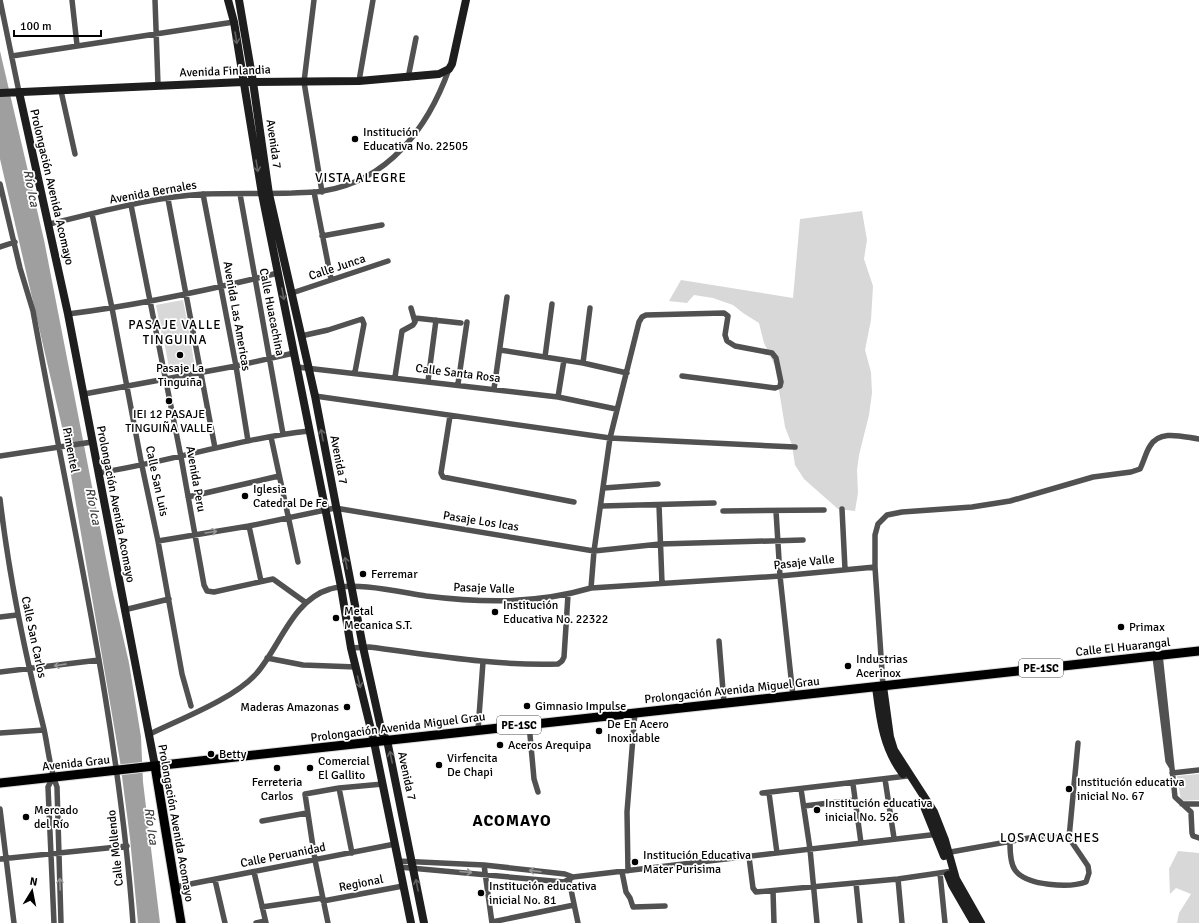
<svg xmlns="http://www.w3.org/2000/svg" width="1199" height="923" viewBox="0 0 1199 923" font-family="Signika,sans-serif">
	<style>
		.green { fill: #d8d8d8 }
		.water { fill: #9f9f9f }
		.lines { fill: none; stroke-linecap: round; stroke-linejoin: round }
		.primary-casing { stroke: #dbdbdb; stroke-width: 11 }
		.street { stroke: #515151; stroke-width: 5.5 }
		.secondary { stroke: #1e1e1e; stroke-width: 8 }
		.primary { stroke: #000; stroke-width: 9 }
		.oneway { stroke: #626262 }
		.oneway2 { stroke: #979797 }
		.poi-dot { fill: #000; stroke: #fff; stroke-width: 1.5 }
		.labels { text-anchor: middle; stroke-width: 3.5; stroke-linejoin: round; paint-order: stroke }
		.shield { fill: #fff; stroke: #4c4c4c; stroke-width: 1 }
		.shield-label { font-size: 11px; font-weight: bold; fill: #000 }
		.street-label { font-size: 12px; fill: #000; stroke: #fff }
		.poi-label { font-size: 12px; fill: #000; stroke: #fff; text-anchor: start }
		.neighbourhood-label { font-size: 13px; letter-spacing: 1px; fill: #000; stroke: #fff }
		.water-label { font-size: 13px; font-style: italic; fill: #404040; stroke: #fff }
		.district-label { font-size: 16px; font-weight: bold; letter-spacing: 1px; fill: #000; stroke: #fff }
	</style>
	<rect width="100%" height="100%" fill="#fff"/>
	<!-- green -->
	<path class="green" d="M862,211l5,29 -3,19 9,27 -2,34 -6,30 6,22 1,21 -3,22 -10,40 -2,15 1,23 -3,18 -17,-2 -34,-30 -9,-14 -3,-20 -7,-18 -10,-61 -11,-23 -5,-20 -16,-10 -10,-8 -20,-7 -19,-3 -7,8 -18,-2 12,-21 112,18 7,-79z
		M183,300l7,35 -27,6 -7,-36z
		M190,337l5,31 -25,5 -6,-32z
		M1199,774v26l-18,1 -4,-25z
		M1178,851l21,2v70h-22l2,-10 12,-19 -15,-6 -6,6 -1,-25z"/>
	<!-- water -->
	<path class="water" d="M0,51l44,189 68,349 17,74 12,74 2,45 17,141h-22l-8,-85 -10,-77 -55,-321 -65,-281z"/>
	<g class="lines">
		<!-- primary casing -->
		<g class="primary-casing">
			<path id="primary" d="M155,766l26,157
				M0,783l1199,-132"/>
		</g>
		<!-- street -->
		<path class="street" d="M0,0l19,92
			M72,0l5,45
			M155,0l3,85
			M314,0l-10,82 18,110
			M12,56l222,-34
			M408,78l8,-40
			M359,81l14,-81
			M61,91l14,63
			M0,184l20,84 13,43c37,204 85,406 100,612
			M314,192l17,87
			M203,194l33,172 12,75
			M240,194l43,240
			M168,199l47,249
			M131,205l50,252 23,128 3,6 7,1 59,-13 32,23
			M92,214l20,94 30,158 16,75 24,133 9,32
			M49,224c51,-12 103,-27 155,-30 29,-1 59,0 88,-1 10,-1 21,0 31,-2 65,-10 105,-63 126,-122
			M322,236l60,-11
			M0,247l15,-5
			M292,293l96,-32
			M68,314c71,-9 141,-24 210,-41
			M415,318l46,5
			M301,336l27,-6 34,-11 2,5 -9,48
			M500,350l83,13 44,10
			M545,357l7,-53
			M583,363l7,-55
			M297,367l261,30 58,12
			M395,377l7,-46 11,-6 2,-3 -4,-14
			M428,381l8,-61
			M458,384l9,-62
			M494,389l13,-92
			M84,394l152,-28 58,-13
			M315,396l295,42 185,9
			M558,397l6,-37
			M450,416l-9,57 2,4 131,25
			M271,437l27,125
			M0,456l92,-14
			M98,473c71,-11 139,-34 211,-42
			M604,488l54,-4
			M188,497l91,-21
			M0,499c9,77 24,151 43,226 5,20 6,42 14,62l4,136
			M659,505l3,78
			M602,506l112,-3
			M842,509l3,60
			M723,511l101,-1
			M776,511l4,65 13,120
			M249,526l12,55
			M158,541l91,-15 86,-18 259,43 66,-7 143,-4
			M591,588l3,-37 16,-113 29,-116 3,-5 4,-2 78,-2 4,3 -3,19 2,6 8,5 37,7 4,5 5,24 -1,4 -5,2 -93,-12
			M124,610l45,-11
			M0,617l17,-2
			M719,641l5,62
			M351,648l18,-1c63,8 125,19 189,17l4,-3 2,-4 4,-62
			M1160,655l15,142 16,15 1,21 1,3 6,2
			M1155,656l13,105 3,5
			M267,658l36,7 53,2
			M0,672l99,-12
			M883,686l-8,-119v-32l3,-11 9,-9 15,-3 70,-5 38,-6 83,-24 38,-5 9,-3c4,-8 6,-17 10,-23 10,-17 33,-9 49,-7
			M529,724l5,55 4,13
			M478,730l5,-68
			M0,733l44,-3
			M148,735c32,-16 84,-35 108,-61 24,-27 36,-74 74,-85 24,-8 70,3 96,7 56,7 111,8 165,-8l189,-12 95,-9
			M1172,773l27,-3
			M53,777l-5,10 6,136
			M885,779l9,59
			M853,784l8,59
			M339,788l13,65
			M801,789l9,60 7,74
			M762,793l145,-17
			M769,793l8,60
			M1182,804h17
			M804,806l51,-6
			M0,809l14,114
			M262,821l45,-8
			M1010,843c0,8 0,20 5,27 11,16 55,18 71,12l3,-9 -1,-7 -19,-28 9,-95
			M945,853l84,-15 16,-1 24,1
			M749,857l4,31 3,4 142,-13 55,-8
			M0,859l127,-13
			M398,861l86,4 81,9 8,3
			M484,865l8,58
			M399,867l165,15 9,-5 366,-43
			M628,871l-1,-59 8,-100
			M254,872l12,51
			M622,872l4,20 4,6 3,9 32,-1
			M940,873l5,50
			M898,879l4,44
			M215,880l10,43
			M569,880l9,43
			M856,883l4,40
			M175,887l220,-43
			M773,891l1,32
			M323,901l80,-15
			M262,907l61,-9
			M492,922l82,-17
			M256,923l9,-2
			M328,923l-13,-63 -10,-66 34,-6 44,-4"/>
		<!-- secondary -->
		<path class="secondary" d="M228,0l6,22 28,172 79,393 10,61 23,94 37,181
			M239,0l14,82 16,112 46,202 48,251 19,86 5,7 37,183
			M19,92l49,222 87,452
			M0,93l243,-11 116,-1 80,-7 10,-5 3,-5 14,-64
			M883,686l7,51 4,13 40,62 11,28 11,39 25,44
			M876,687c4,31 7,61 27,87
			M923,804l21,52
			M948,875l4,10 22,38"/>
		<!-- primary -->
		<use href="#primary" class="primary"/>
	</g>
	<!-- one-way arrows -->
	<defs><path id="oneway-shaft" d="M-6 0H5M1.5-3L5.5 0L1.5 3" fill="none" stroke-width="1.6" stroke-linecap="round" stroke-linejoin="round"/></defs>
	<g class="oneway">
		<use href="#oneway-shaft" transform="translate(236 38) rotate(81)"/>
		<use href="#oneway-shaft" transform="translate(257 166) rotate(81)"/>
		<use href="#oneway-shaft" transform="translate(283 294) rotate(79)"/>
		<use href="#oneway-shaft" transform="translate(322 435) rotate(-101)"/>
		<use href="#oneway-shaft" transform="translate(346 563) rotate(-101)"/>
		<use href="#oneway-shaft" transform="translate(359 682) rotate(76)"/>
		<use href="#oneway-shaft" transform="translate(391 757) rotate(-102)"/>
		<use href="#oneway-shaft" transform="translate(417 885) rotate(-101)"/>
	</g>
	<g class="oneway2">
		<use href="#oneway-shaft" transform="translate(211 532) rotate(-9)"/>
		<use href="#oneway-shaft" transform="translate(60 665) rotate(172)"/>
		<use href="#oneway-shaft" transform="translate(535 871) rotate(-173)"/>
		<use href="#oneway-shaft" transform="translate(466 872) rotate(5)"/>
		<use href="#oneway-shaft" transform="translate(60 884) rotate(-92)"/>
	</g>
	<!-- markers -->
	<g class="poi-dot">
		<circle cx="355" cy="139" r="4"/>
		<circle cx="180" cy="355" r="4"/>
		<circle cx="169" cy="401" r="4"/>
		<circle cx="245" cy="496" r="4"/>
		<circle cx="363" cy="574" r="4"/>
		<circle cx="495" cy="612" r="4"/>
		<circle cx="336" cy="618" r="4"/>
		<circle cx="1121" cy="627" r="4"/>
		<circle cx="848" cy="666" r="4"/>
		<circle cx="527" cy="706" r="4"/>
		<circle cx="347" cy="707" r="4"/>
		<circle cx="599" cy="731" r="4"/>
		<circle cx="500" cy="745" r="4"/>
		<circle cx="211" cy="754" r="4"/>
		<circle cx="439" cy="765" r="4"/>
		<circle cx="277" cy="768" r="4"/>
		<circle cx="310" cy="768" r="4"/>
		<circle cx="1069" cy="789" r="4"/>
		<circle cx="817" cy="810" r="4"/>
		<circle cx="26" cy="817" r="4"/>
		<circle cx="635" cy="862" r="4"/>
		<circle cx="481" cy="893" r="4"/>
	</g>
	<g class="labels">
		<!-- shield labels -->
		<g class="shield">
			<rect x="1019" y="659" width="44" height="18" rx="3"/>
			<rect x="497" y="716" width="44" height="18" rx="3"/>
		</g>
		<g class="shield-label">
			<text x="1041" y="672">PE-1SC</text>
			<text x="519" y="729">PE-1SC</text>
		</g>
		<!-- street labels -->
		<g class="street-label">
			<text transform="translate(225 71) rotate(-2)" y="4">Avenida Finlandia</text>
			<text transform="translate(274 144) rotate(82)" y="4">Avenida 7</text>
			<text transform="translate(52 187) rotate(77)" y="4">Prolongación Avenida Acomayo</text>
			<text transform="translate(153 192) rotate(-10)" y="4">Avenida Bernales</text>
			<text transform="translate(337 267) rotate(-18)" y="4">Calle Junca</text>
			<text transform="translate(272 312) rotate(79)" y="4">Calle Huacachina</text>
			<text transform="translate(237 316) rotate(80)" y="4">Avenida Las Americas</text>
			<text transform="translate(458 373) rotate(7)" y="4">Calle Santa Rosa</text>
			<text transform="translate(71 450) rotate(79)" y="4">Pimentel</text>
			<text transform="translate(339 460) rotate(79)" y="4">Avenida 7</text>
			<text transform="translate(196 479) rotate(80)" y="4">Avenida Peru</text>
			<text transform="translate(157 481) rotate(78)" y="4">Calle San Luis</text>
			<text transform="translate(116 504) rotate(79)" y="4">Prolongación Avenida Acomayo</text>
			<text transform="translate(481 521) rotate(9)" y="4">Pasaje Los Icas</text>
			<text transform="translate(804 562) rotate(-6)" y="4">Pasaje Valle</text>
			<text transform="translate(484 588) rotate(2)" y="4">Pasaje Valle</text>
			<text transform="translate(34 637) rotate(78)" y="4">Calle San Carlos</text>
			<text transform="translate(1123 647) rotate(-6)" y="4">Calle El Huarangal</text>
			<text transform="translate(732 690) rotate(-6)" y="4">Prolongación Avenida Miguel Grau</text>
			<text transform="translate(398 727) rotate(-7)" y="4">Prolongación Avenida Miguel Grau</text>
			<text transform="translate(76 763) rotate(-6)" y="4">Avenida Grau</text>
			<text transform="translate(407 776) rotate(78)" y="4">Avenida 7</text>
			<text transform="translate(176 823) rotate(80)" y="4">Prolongación Avenida Acomayo</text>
			<text transform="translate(115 848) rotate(-96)" y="4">Calle Mollendo</text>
			<text transform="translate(283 855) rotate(-11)" y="4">Calle Peruanidad</text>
			<text transform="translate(361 883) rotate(-11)" y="4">Regional</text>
		</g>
		<!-- poi labels -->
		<g class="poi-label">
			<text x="363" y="136">Institución<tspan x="363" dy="14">Educativa No. 22505</tspan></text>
			<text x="180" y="372" text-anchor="middle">Pasaje La<tspan x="180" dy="14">Tinguiña</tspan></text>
			<text x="169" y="418" text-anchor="middle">IEI 12 PASAJE<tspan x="169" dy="14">TINGUIÑA VALLE</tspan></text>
			<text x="253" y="493">Iglesia<tspan x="253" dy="14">Catedral De Fe</tspan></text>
			<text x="371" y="578">Ferremar</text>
			<text x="503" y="609">Institución<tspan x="503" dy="14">Educativa No. 22322</tspan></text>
			<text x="344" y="615">Metal<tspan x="344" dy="14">Mecanica S.T.</tspan></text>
			<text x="1129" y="631">Primax</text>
			<text x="856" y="663">Industrias<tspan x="856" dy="14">Acerinox</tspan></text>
			<text x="535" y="710">Gimnasio Impulse</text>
			<text x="339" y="711" text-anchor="end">Maderas Amazonas</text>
			<text x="607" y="728">De En Acero<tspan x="607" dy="14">Inoxidable</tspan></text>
			<text x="508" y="749">Aceros Arequipa</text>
			<text x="219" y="758">Betty</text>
			<text x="447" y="762">Virfencita<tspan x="447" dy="14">De Chapi</tspan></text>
			<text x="318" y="765">Comercial<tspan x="318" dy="14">El Gallito</tspan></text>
			<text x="277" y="786" text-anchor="middle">Ferreteria<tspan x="277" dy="14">Carlos</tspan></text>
			<text x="1077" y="786">Institución educativa<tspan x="1077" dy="14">inicial No. 67</tspan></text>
			<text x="825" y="807">Institución educativa<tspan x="825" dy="14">inicial No. 526</tspan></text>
			<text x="34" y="814">Mercado<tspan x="34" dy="14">del Río</tspan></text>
			<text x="643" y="859">Institución Educativa<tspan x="643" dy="14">Mater Purisima</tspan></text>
			<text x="489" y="890">Institución educativa<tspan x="489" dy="14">inicial No. 81</tspan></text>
		</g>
		<!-- neighbourhood labels -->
		<g class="neighbourhood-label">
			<text x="361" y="182">VISTA ALEGRE</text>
			<text x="175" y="329">PASAJE VALLE<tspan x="175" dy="15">TINGUINA</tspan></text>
			<text x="1050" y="842">LOS ACUACHES</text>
		</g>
		<!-- water labels -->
		<g class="water-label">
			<text transform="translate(32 188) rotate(79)" y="5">Río Ica</text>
			<text transform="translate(94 506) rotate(79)" y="5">Río Ica</text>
			<text transform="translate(152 826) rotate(82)" y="5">Río Ica</text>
		</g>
		<!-- district labels -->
		<g class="district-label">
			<text x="512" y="826">ACOMAYO</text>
		</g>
	</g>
	<!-- north arrow -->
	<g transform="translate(32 891) rotate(10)" stroke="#ffffff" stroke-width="3" paint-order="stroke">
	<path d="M0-3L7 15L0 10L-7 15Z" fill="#000000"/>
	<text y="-6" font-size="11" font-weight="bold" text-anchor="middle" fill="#000000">N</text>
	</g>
	<!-- scale -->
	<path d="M14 30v6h87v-6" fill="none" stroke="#000000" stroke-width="2"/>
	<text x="20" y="30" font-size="12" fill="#000000" stroke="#ffffff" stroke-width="3" paint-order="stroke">100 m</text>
</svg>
